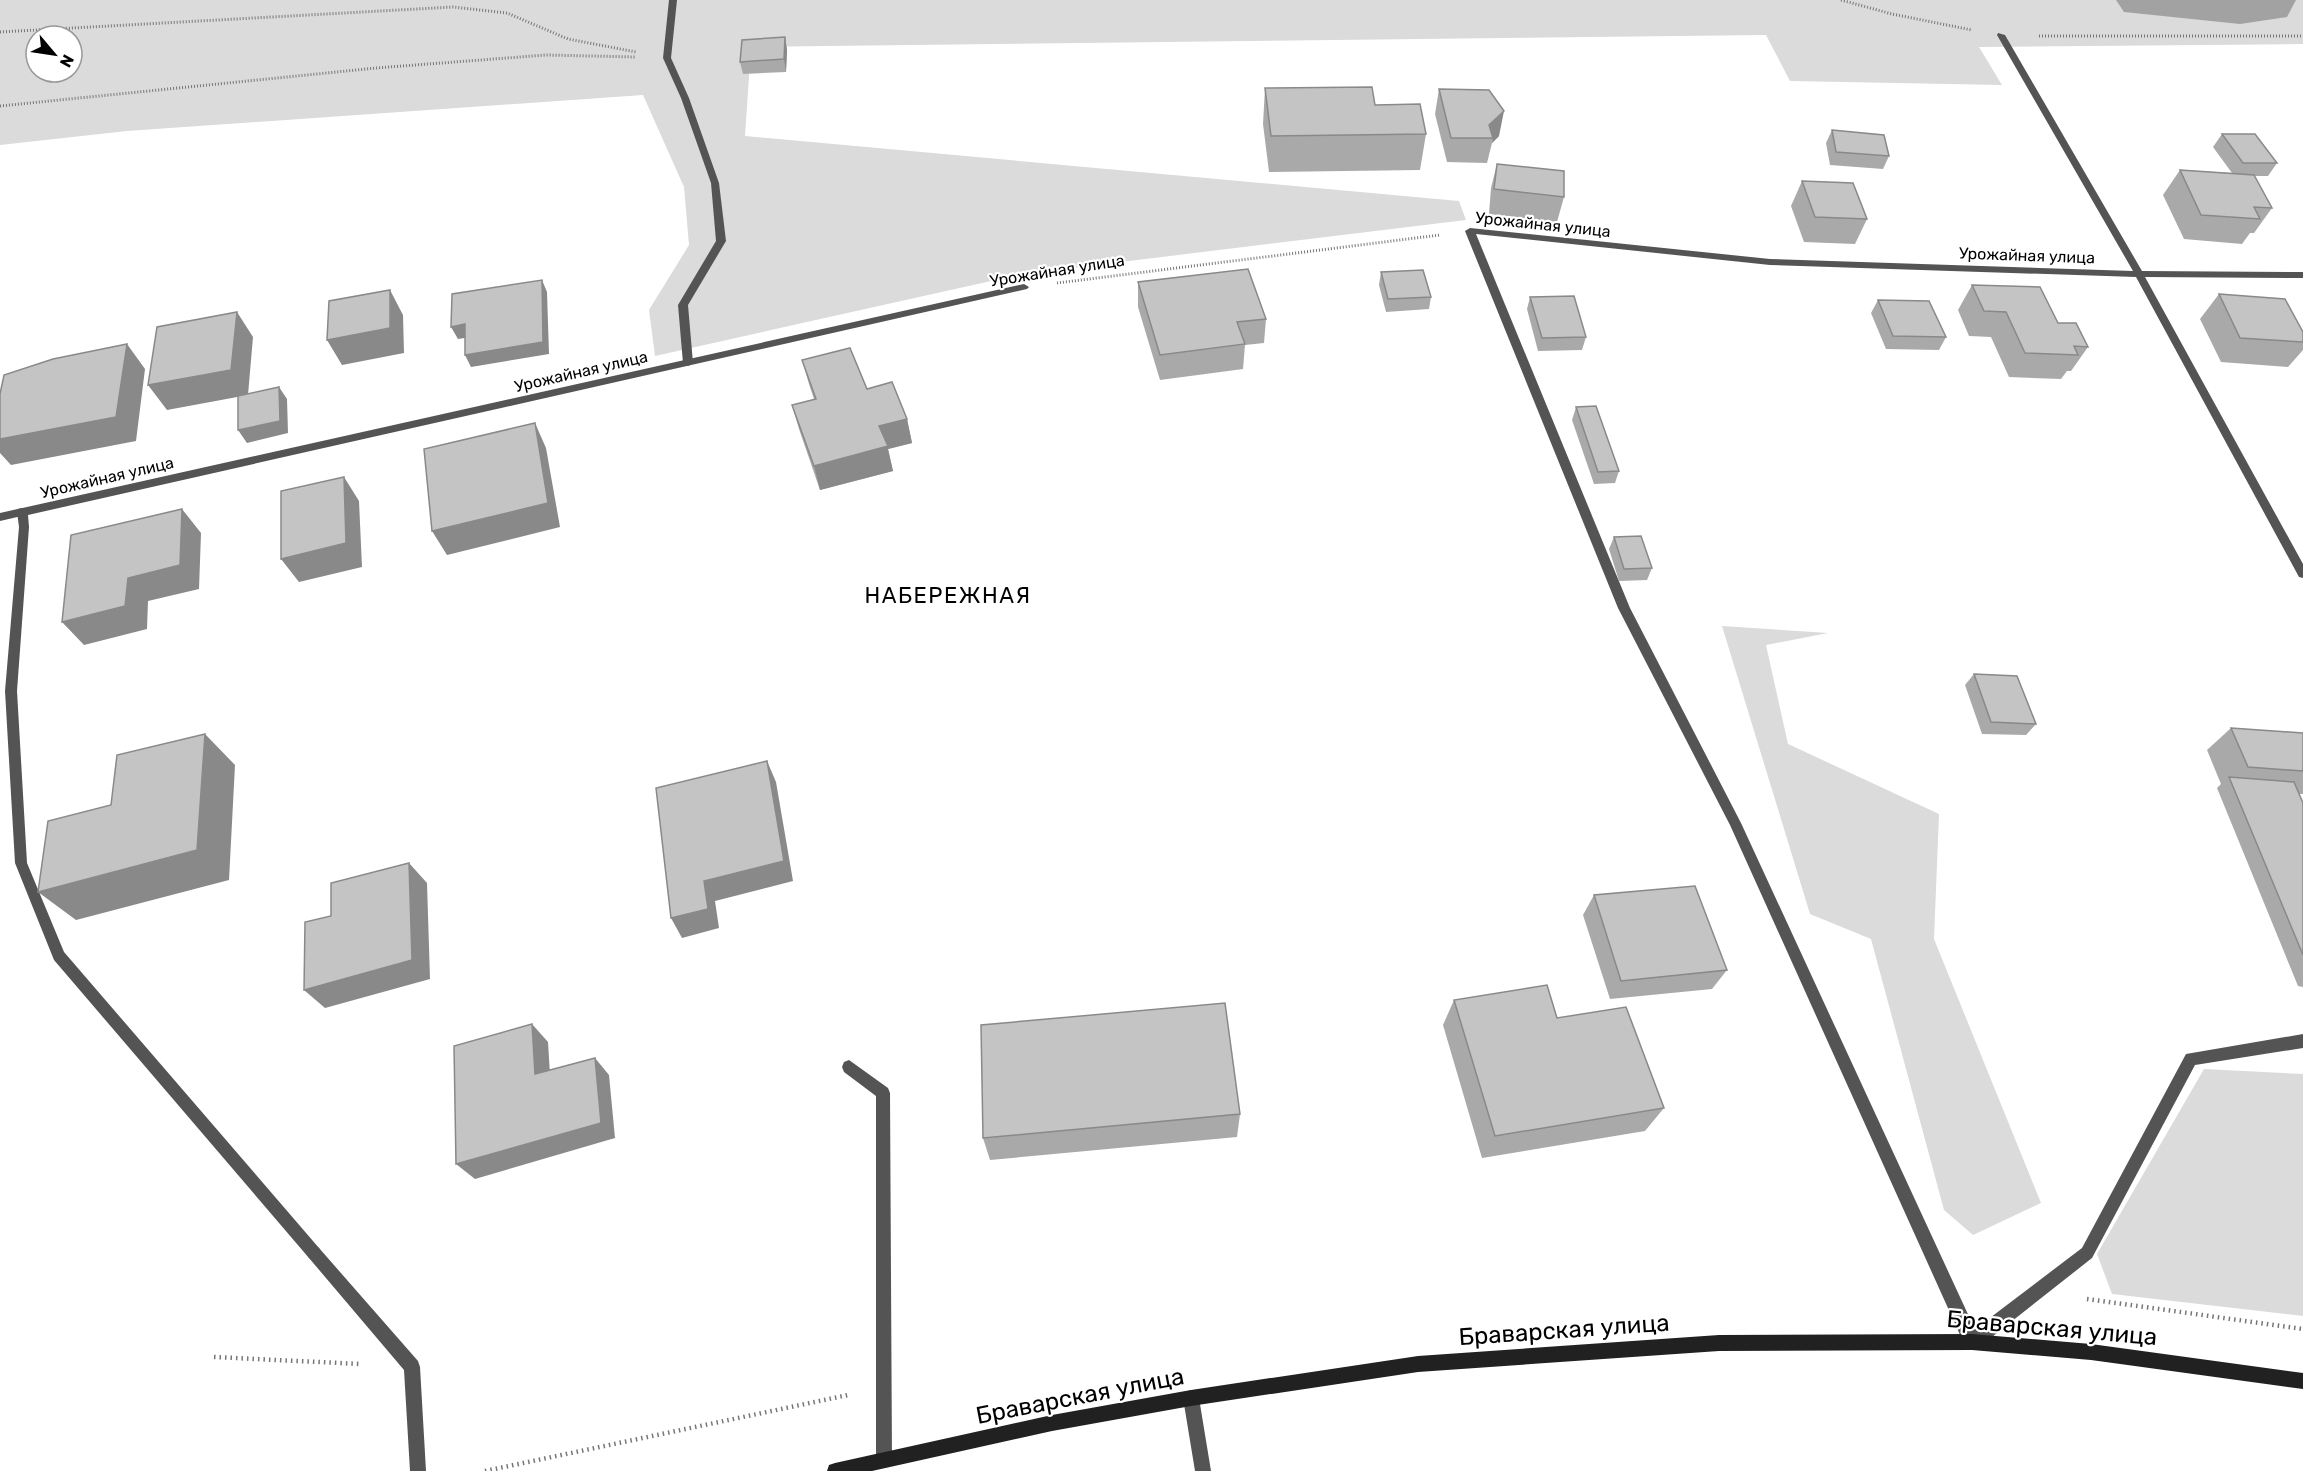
<svg xmlns="http://www.w3.org/2000/svg" width="2303" height="1471" viewBox="0 0 2303 1471" font-family="Rubik,sans-serif">
	<style>
		.green { fill: #dbdbdb; fill-rule: evenodd }
		.water { fill: #a2a2a2 }
		.lines { fill: none; stroke-linecap: round; stroke-linejoin: round }
		.path-far1 { stroke: #767676; stroke-width: 3; stroke-dasharray: 1 2; stroke-linecap: butt }
		.path { stroke: #767676; stroke-width: 4.5; stroke-dasharray: 1.5 4; stroke-linecap: butt }
		.service { fill: #545454; fill-rule: evenodd }
		.minor { fill: #545454; fill-rule: evenodd }
		.tertiary { fill: #545454; fill-rule: evenodd }
		.secondary { fill: #212121; fill-rule: evenodd }
		.wall { fill: #a9a9a9 }
		.shaded-wall { fill: #898989 }
		.building { fill: #c4c4c4; stroke: #898989; stroke-width: 1.5 }
		.labels { text-anchor: middle; stroke-width: 4.5; stroke-linejoin: round; paint-order: stroke }
		.far-street-label { font-size: 16px; fill: #000; stroke: #fff }
		.quarter-label { font-size: 22px; letter-spacing: 1.5px; fill: #000; stroke: #fff }
		.near-street-label { font-size: 24px; fill: #000; stroke: #fff }
	</style>
	<rect width="100%" height="100%" fill="#fff"/>
	<!-- green -->
	<path class="green" d="M0,0h2303v44l-324,3 23,38 -212,-4 -24,-46 -1015,12 -6,89 714,65 7,19 -444,54 -367,82 -6,-46 40,-65 -5,-58 -41,-92 -516,36 -127,14zM36,36h36v36h-36z
		M1722,626l106,7 -62,12 22,99 151,70 -5,125 107,264 -68,32 -29,-25 -73,-271 -61,-25z
		M2204,1069l99,5v242l-191,-22 -15,-40z"/>
	<!-- water -->
	<path class="water" d="M2116,0h180l-9,17 -47,7 -116,-12z"/>
	<g class="lines">
		<!-- path-far1 -->
		<path class="path-far1" d="M1841,0l51,14 80,16
			M0,32l453,-25 54,6 61,26 68,13
			M2039,36h264
			M0,106l376,-38 170,-13 90,2
			M1057,283l383,-48"/>
		<!-- path -->
		<path class="path" d="M2087,1299l216,30
			M214,1357l146,7
			M485,1471l363,-76"/>
		<!-- service -->
		<path class="service" d="M669,0h8l-6,58 18,40 30,85 7,58 -38,64 5,58 -5,3 -5,-3 -5,-58 38,-64 -5,-58 -30,-85 -18,-40z
			M2303,1034v14l-108,17 -103,193 -114,90 -6,2 -6,-2 -2,-6 2,-6 116,-88 104,-194z
			M849,1060l39,28 2,5 2,367 -2,6 -6,2 -6,-2 -2,-6v-364l-32,-24 -2,-5 2,-5z
			M1191,1390l6,2 2,6 12,73h-16l-12,-73 2,-6z"/>
		<!-- minor -->
		<path class="minor" d="M1998,33l7,2 137,236 161,1v6l-158,-1 158,287v14l-4,-1 -163,-300 -366,-12 -294,-31 154,374 111,215 237,513 2,6 -2,6 -6,2 -6,-2 -236,-523 -112,-217 -153,-377 5,-3 300,31 363,12 -136,-236z
			M1024,284l5,3 -2,2 -999,226 1,12 -12,164 10,172 37,89 255,296 3,5 -3,5 -5,3 -5,-3 -255,-298 -39,-97 -10,-172 14,-164 -2,-15 1,-3z"/>
		<!-- tertiary -->
		<path class="tertiary" d="M22,508l4,1 1,3 -1,3 -26,6v-8z
			M314,1245l5,3 99,113 2,6 6,104h-16l-6,-101 -95,-112 -3,-5 3,-5z"/>
		<!-- secondary -->
		<path class="secondary" d="M1972,1334l119,10 212,29v16l-212,-29 -119,-10 -253,1 -301,21 -227,34 -139,25 -180,40h-45l2,-6 6,-2 217,-48 139,-25 227,-34 301,-21z"/>
	</g>
	<!-- wall -->
	<path class="wall" d="M785,37l2,13 -1,22 -43,2 -3,-12z
		M1265,88l110,17 51,29 -6,36 -151,2 -6,-48z
		M1439,89l60,47 -7,7 -5,20 -40,-1 -12,-48z
		M1832,130l57,26 -6,13 -53,-4 -4,-22z
		M2222,134l55,29 -9,13h-14l18,32 -18,25h-4l-8,11 -58,-5 -21,-44 17,-25 52,3 -19,-26z
		M1497,164l67,33 -7,25 -68,-8 2,-26z
		M1802,181l65,38 -12,25 -51,-2 -13,-36z
		M1381,272l50,25 -2,12 -43,3 -7,-27z
		M1138,282l128,37 -2,24 -19,2 -2,24 -83,11 -22,-73z
		M1972,285l86,38 30,24 -17,24h-4l-6,8 -52,-2 -18,-40 -22,-1 -11,-26z
		M2219,294l84,48v8l-15,17 -67,-5 -21,-43z
		M1530,297l56,40 -4,13 -44,1 -11,-42z
		M1878,300l68,37 -7,13 -53,-1 -15,-36z
		M802,360l65,29 40,30 5,24 -24,6 5,22 -73,19 -21,-61 -7,-24 22,-6 -5,-15z
		M1576,407l43,64 -4,12 -21,1 -22,-64z
		M1614,537l38,31 -5,12 -28,1 -10,-32z
		M1974,674l62,50 -10,11 -44,-1 -17,-49z
		M2231,728l72,5v61h-4l4,9v184l-5,-1 -81,-198 4,-4 -14,-34z
		M1594,895l133,75 -15,19 -102,10 -27,-84z
		M1454,1000l103,18 107,90 -19,23 -163,27 -39,-133z
		M1240,1114l-3,23 -247,23 -7,-22z"/>
	<!-- shaded-wall -->
	<path class="shaded-wall" d="M785,37l2,13 -1,22 -2,-13z
		M1504,111l-5,25 -7,7 1,-5 -4,-13z
		M542,280l5,12 2,62 -78,13 -6,-12z
		M390,290l13,25 1,38 -62,12 -15,-25z
		M237,312l16,25 -5,58 -81,15 -19,-25z
		M465,324l6,13 -13,2 -7,-12z
		M127,344l18,25 -9,72 -125,24 -11,-12v-14z
		M279,387l8,12 1,34 -41,10 -9,-13z
		M907,419l5,24 -24,6 5,22 -73,19 -6,-24 65,-40z
		M535,423l11,25 14,79 -113,28 -15,-24z
		M344,477l15,24 3,66 -63,15 -18,-23z
		M182,509l19,24 -2,56 -51,12 -1,28 -63,16 -22,-23 66,-44z
		M205,734l30,31 -6,115 -153,40 -38,-28z
		M767,761l9,21 17,99 -78,20 4,27 -37,10 -11,-20 33,-37z
		M409,863l18,20 3,96 -105,29 -21,-18z
		M532,1024l16,18 3,49 -16,-17z
		M595,1058l14,17 6,63 -140,41 -19,-15z"/>
	<!-- building -->
	<path class="building" d="M785,37l-1,22 -44,3 2,-22z
		M1372,87l3,18 45,-1 6,30 -155,2 -6,-48z
		M1439,89l50,1 15,21 -15,14 4,13h-42z
		M1832,130l52,5 5,21 -53,-4z
		M2222,134h33l22,29h-34z
		M1497,164l67,7v26l-70,-8z
		M2180,170l74,5 18,33 -18,-1 6,12 -59,-4z
		M1802,181l51,2 14,36 -52,-2z
		M1248,269l18,50 -29,3 8,22 -85,11 -22,-73z
		M1423,270l8,27 -43,2 -7,-27z
		M542,280l1,62 -78,13v-31l-14,3 1,-33z
		M1972,285l68,2 18,36h18l12,24 -14,-1 4,9 -53,-2 -19,-41 -22,-1z
		M390,290v38l-63,12 2,-39z
		M2219,294l66,5 18,33v10l-63,-4z
		M1574,296l12,41 -44,1 -12,-41z
		M1878,300l51,1 17,36 -53,-1z
		M237,312l-6,58 -83,15 9,-58z
		M127,344l-11,73 -116,22v-45l4,-19 49,-16z
		M850,348l17,41 25,-7 15,37 -28,7 9,20 -74,20 -22,-61 24,-6 -14,-39z
		M279,387l1,34 -42,9v-34z
		M1596,406l23,65 -21,1 -22,-65z
		M535,423l13,80 -116,28 -8,-82z
		M344,477l2,66 -65,16v-68z
		M182,509l-2,56 -52,13 -3,28 -63,16 9,-87z
		M1641,536l11,32 -28,1 -10,-32z
		M1974,674l43,2 19,48 -45,-2z
		M2231,728l72,5v38l-55,-4z
		M205,734l-8,116 -159,42 10,-71 63,-16 6,-50z
		M767,761l17,100 -80,20 4,28 -37,9 -15,-130z
		M2229,777l65,5 9,21v152z
		M409,863l3,97 -108,30 1,-68 26,-6v-33z
		M1695,886l32,84 -106,11 -27,-86z
		M1547,985l10,33 69,-11 38,101 -169,28 -41,-136z
		M1225,1003l15,111 -257,24 -2,-113z
		M532,1024l3,50 60,-16 6,65 -145,41 -2,-118z"/>
	<g class="labels">
		<!-- far-street labels -->
		<g class="far-street-label">
			<text transform="translate(1543 224) rotate(6)" y="6">Урожайная улица</text>
			<text transform="translate(2027 255) rotate(2)" y="6">Урожайная улица</text>
			<text transform="translate(1057 270) rotate(-9)" y="6">Урожайная улица</text>
			<text transform="translate(581 371) rotate(-13)" y="6">Урожайная улица</text>
			<text transform="translate(107 477) rotate(-13)" y="6">Урожайная улица</text>
		</g>
		<!-- quarter labels -->
		<g class="quarter-label">
			<text x="948" y="603">НАБЕРЕЖНАЯ</text>
		</g>
		<!-- near-street labels -->
		<g class="near-street-label">
			<text transform="translate(2052 1328) rotate(5)" y="8">Браварская улица</text>
			<text transform="translate(1564 1330) rotate(-4)" y="8">Браварская улица</text>
			<text transform="translate(1080 1396) rotate(-11)" y="8">Браварская улица</text>
		</g>
	</g>
	<!-- north arrow -->
	<g transform="translate(54 54) rotate(119)"><circle r="28" fill="#ffffff" stroke="#999999" stroke-width="1.5"/>
	<path d="M0-4.5L10 22L0 15L-10 22Z" fill="#000000"/>
	<text y="-9" font-size="16" font-weight="bold" text-anchor="middle" fill="#000000">N</text>
	</g>
</svg>
